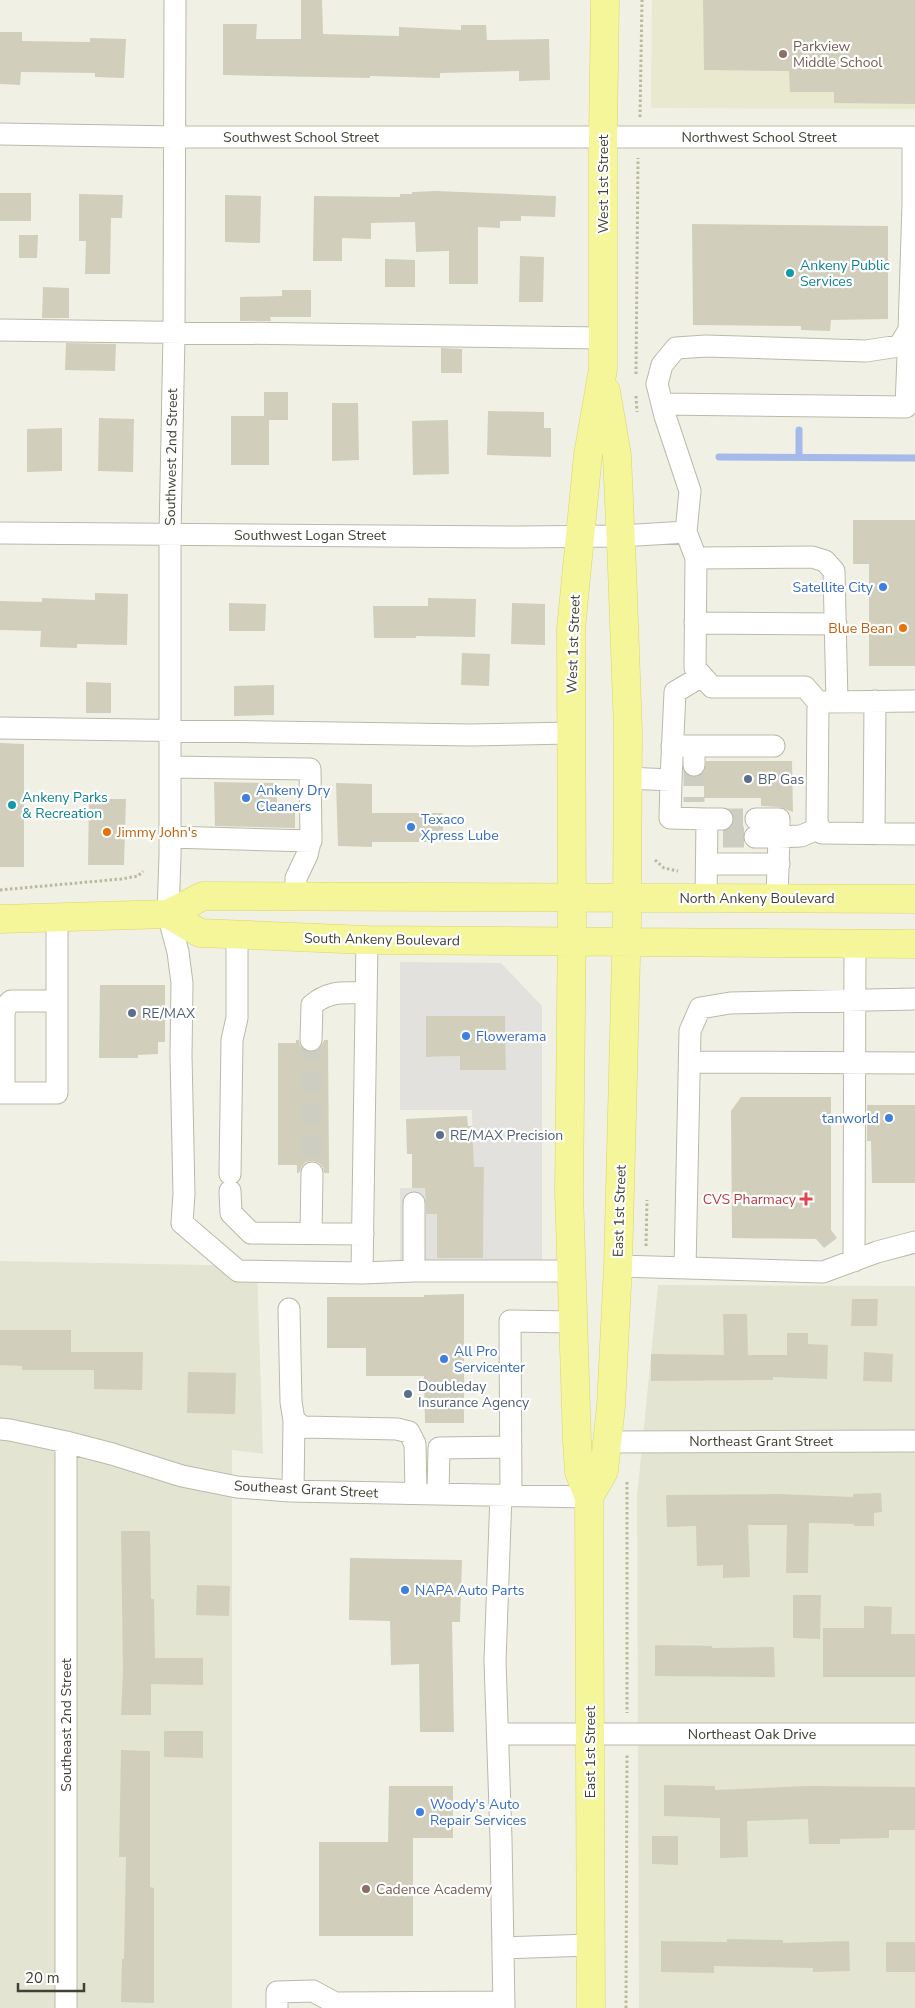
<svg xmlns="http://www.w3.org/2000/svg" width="915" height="2008" viewBox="0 0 915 2008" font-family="'Nunito Sans',sans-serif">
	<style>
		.residential { fill: #e4e4d3 }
		.education { fill: #e9e9d0 }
		.parking { fill: #e2e1dd; fill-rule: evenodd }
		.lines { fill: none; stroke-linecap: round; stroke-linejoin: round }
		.stream { stroke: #a5bae9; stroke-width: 7 }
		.building { fill: #d1cfbb }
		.minor-tunnel { stroke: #cecdc2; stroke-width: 21; stroke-dasharray: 21 11; stroke-linecap: butt }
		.minor-casing { stroke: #bbbaa8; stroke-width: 23 }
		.major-casing { stroke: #d8d76b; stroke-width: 29 }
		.path { stroke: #bcb99b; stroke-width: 3; stroke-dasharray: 2.5 2.5; stroke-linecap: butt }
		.minor { stroke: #fff; stroke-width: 21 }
		.major { stroke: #f5f599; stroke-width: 28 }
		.education-dot { fill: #8d6e63; stroke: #fff; stroke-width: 2 }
		.culture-dot { fill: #0f9aa8; stroke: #fff; stroke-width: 2 }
		.shop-dot { fill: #3f7fe0; stroke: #fff; stroke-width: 2 }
		.food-dot { fill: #e8710a; stroke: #fff; stroke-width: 2 }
		.service-dot { fill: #5c6f8a; stroke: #fff; stroke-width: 2 }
		.health-dot { fill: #e0444e; stroke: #fff; stroke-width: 2 }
		.labels { text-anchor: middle; stroke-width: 4.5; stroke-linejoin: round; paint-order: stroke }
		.education-label { font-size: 14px; fill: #785e54; stroke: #fff; text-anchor: start }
		.street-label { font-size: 14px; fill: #424135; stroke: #fff }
		.culture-label { font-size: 14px; fill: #0d838f; stroke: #fff; text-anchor: start }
		.shop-label { font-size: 14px; fill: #366cbe; stroke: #fff; text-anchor: start }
		.food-label { font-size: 14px; fill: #c56008; stroke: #fff; text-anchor: end }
		.service-label { font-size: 14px; fill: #4e5e75; stroke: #fff; text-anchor: start }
		.health-label { font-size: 14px; fill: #be3a42; stroke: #fff; text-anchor: end }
	</style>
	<rect width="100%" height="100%" fill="#f1f0e5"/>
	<!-- residential -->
	<path class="residential" d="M0,1261l257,5 6,188 -31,-4v558h-232z
		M658,1285l257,1v722h-276l-2,-511z"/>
	<!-- education -->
	<path class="education" d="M652,0h263v109l-264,-1z"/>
	<!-- parking -->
	<path class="parking" d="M400,962l101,1 41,43v265l-142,10v-93h25v25l12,1v43l46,1 1,-91h-11l-1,-57h-72zM426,1016h79l1,54h-46v-14l-34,1z"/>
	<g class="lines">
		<!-- stream -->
		<path class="stream" d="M799,430v27
			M719,457l196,1"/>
	</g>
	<!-- building -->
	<path class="building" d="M301,0h21l1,34 76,2v-9l62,3v-5h25l1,15 62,-1 1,41 -31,1v-10l-79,2v5l-70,-2v2l-147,-3v-51h34l-1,15h45z
		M703,0h212v104l-81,-1v-11h-44l-1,-21 -85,-1z
		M0,32h22v9l68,1v-4l36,1 -2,39 -29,-1v-4l-74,-1 -1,13 -20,-1z
		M436,191l120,5 -1,21 -34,-1v5h-21v7l-22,-1v57h-29v-33l-33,1 -1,-30 -44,1v16l-29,-1v23h-29l1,-65 86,1v-3h12v-2z
		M0,193h31v28h-31z
		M79,194l44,1 -1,23h-11l-1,56h-25l1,-33h-7z
		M225,195l36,1 -1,47 -35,-1z
		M692,224l196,2v93l-57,1 -1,11 -29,-1v-4l-108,-1z
		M19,235h19l-1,23h-18z
		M520,256l24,1 -1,45h-24z
		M385,259l30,1v27h-30z
		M43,287l26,1v30h-27z
		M282,290h29v27h-41l1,4h-31v-24l42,-1z
		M66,343l50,1 -1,27 -50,-1z
		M441,348l21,1v24h-21z
		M264,392h24v28h-19v45h-38v-49h33z
		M332,403h26l1,57 -27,1z
		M488,411l56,1v16h7v29l-64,-2z
		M99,418l35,1 -1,53 -35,-1z
		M448,420l1,54 -36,1 -1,-54z
		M62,428v43l-35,1v-43z
		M853,520h62v146h-46v-102h-16z
		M95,593l33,1 -1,51 -50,-1v4l-37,-1 1,-16 -41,-1v-29l42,1v-4l53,2z
		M428,598l48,1 -1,38 -59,-1v2h-42l-1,-32h55z
		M229,603l37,1 -1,27h-36z
		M512,603l33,1v41l-34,-1z
		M462,653l28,1 -1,32 -28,-1z
		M86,682l25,1v30h-25z
		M274,685v30l-40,1v-30z
		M0,743l24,1v123h-24z
		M706,761h86l1,51 -14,-5 -18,-1v-8h-57v-26z
		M214,782l63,1v29h18v16l-80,-2z
		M336,783l36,1v29h71v29h-71v5l-34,-1z
		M89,799h37l-2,66h-36z
		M100,985h65v57h-7v12l-20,1v3h-39z
		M426,1016h79l1,54h-46v-14l-34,1z
		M296,1040h3l1,6 4,4 7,2 6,-1 4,-4 3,-7h4l1,133h-5l-1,-6 -4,-4 -6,-2 -7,1 -4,4 -3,7h-2v-8h-19v-122h18z
		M741,1097h90v133l6,8 -13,10 -8,-9 -84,-1 -1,-127z
		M867,1105h48v78h-43l-1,-42h-4z
		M467,1116l1,10h4l2,41h10l-1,91h-46v-44h-11l-1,-26h-13v-34h-5l-1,-35z
		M464,1294v129h-39l-1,-47h-58v-28h-39v-51h97v-2z
		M852,1299h26l-1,27h-26z
		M723,1314h24l1,41h39v-22h21v11l20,1 -1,34 -54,-2v3l-122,1v-27l73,1z
		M0,1330h71v22h72l-1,38 -48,-1v-19h-72v-4l-22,-1z
		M864,1352l29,2 -1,28 -29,-1z
		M188,1372l48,1 -1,41 -48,-1z
		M881,1493l1,19 -8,1v13h-20v-2l-45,-1 -1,50h-22l1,-48h-39l2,52 -27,1v-13l-26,1 -1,-40 -29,1 -1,-32 112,-1 75,3v-3z
		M121,1531h29l1,68h3l1,59h48v27l-52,-1v31h-30l2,-43z
		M350,1558l112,2 -2,62h-8l2,110h-34l-1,-68 -28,1 -1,-44 -41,-1z
		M197,1585l33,1 -1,30 -33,-1z
		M793,1595h28l-1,44 -27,-1z
		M864,1606l28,1 -1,27h24v43h-92v-49h41z
		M655,1645l57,1v2l62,-1 1,30 -120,-1z
		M164,1731h39v27l-39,-1z
		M121,1750l29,1v136l4,1v115l-33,-1 1,-43h2l2,-102h-7z
		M664,1785l51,1v4l93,-4 107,1v43h-26v8l-49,1v5h-31l-1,-25 -61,2 1,36 -28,1v-40l-56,-2z
		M389,1786h64v52h-40v98h-94v-94h69z
		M652,1836h26v29l-26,-1z
		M727,1939l56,1v3l66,-2 1,30 -37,1v-4l-99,-2v7l-53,-1v-31l66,1z
		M886,1942h29v30h-29z"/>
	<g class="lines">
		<!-- minor-tunnel -->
		<path class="minor-tunnel" d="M694,765v37
			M722,819h34
			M723,837h32
			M311,1040l1,133"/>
		<!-- minor casing -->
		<g class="minor-casing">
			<path id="minor" d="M175,0l-1,334 -4,201v321l-2,58 10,38 4,31 -1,72 3,139 -2,29 56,48 124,2 5,-333
				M0,134l175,3h740
				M913,137v67l-4,126 -10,16 -33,5 -160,-5 -30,2 -14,17 -5,19 8,32 25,75 -4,41 10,26 -1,110 17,19h93l13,15 -1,120 5,11 93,1
				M0,330l603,8
				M662,404l244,3 3,-77
				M0,533l521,4 100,-1 65,-4
				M696,558l116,-1 13,4 9,10 3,131
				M695,623l141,1
				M823,702l92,-1
				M0,728l471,7 100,-2
				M672,746h102
				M694,746v19
				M170,767l140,2 1,69 -4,17 -11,23v19
				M626,778l45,2 4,-88 27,-16
				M671,780l-1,38 37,1
				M874,834l1,-133
				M170,837l141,4
				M755,837h24v-18h-23
				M707,864h72
				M777,898l2,-61 22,-1 19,-8
				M706,899l1,-80h15
				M311,1040l1,-35c18,-15 31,-12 54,-12
				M690,1062l225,1
				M0,1093h57v-176
				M4,1093v-81l3,-7 4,-4h46
				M230,1174l2,-134 5,-22v-83
				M230,1191l1,22 20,20 112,1
				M414,1203v68h157
				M311,1233l1,-60
				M854,1261l1,-317
				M618,1266l205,6 54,-20 38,-10
				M685,1268l5,-237 10,-23 30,-5 185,-4
				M362,1273l52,-2
				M289,1309l2,93 3,18 9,7 94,2 12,3 6,12 1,49
				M0,1429l10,1 56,12 46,12 70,22 55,11 53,4 299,6
				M608,1442l307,-1
				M293,1491l1,-71
				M438,1493l1,-45 72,-1
				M501,1495l-6,166 6,178 3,169
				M511,1495l-1,-174 63,1
				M498,1734h417
				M503,1948l87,-3
				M66,2008v-566
				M277,2008v-16l36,-1 22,12 169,-1"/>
		</g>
		<!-- major casing -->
		<g class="major-casing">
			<path id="major" d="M168,914l32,19 167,7 548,4
				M0,919l168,-5 35,-18 712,3
				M589,1497l15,-26 7,-65 7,-140 9,-345 1,-190 -6,-163 -5,-113 -11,-64
				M591,2008l-2,-511 -10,-25 -2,-31 -8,-249 3,-271 -1,-292 17,-174 15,-86v-232l2,-137"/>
		</g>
		<!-- path -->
		<path class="path" d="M640,117l2,-117
			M636,374l2,-216
			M636,396l1,16
			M655,860l9,8 14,3
			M0,890l121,-11 17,-3 5,-5
			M646,1246l1,-46
			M627,1482v231
			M626,2008l1,-254"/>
		<!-- minor -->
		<use href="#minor" class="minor"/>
		<!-- major -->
		<use href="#major" class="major"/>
	</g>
	<!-- markers -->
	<g class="education-dot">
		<circle cx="783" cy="54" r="5"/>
		<circle cx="366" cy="1889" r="5"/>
	</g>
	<g class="culture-dot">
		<circle cx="790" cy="273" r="5"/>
		<circle cx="12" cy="805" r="5"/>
	</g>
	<g class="shop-dot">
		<circle cx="883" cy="587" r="5"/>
		<circle cx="246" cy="798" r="5"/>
		<circle cx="411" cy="827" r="5"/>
		<circle cx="466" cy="1036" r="5"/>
		<circle cx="889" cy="1118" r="5"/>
		<circle cx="444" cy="1359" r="5"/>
		<circle cx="405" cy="1590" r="5"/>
		<circle cx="420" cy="1812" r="5"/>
	</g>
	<g class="food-dot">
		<circle cx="903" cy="628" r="5"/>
		<circle cx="107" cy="832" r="5"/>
	</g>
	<g class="service-dot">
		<circle cx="748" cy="779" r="5"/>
		<circle cx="132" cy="1013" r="5"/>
		<circle cx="440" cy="1135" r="5"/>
		<circle cx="408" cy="1394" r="5"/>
	</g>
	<path class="health-dot" d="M803.5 1191.5h5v5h5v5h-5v5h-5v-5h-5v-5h5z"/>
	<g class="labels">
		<!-- education labels -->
		<g class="education-label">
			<text x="793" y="51">Parkview<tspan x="793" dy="16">Middle School</tspan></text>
			<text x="376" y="1894">Cadence Academy</text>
		</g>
		<!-- street labels -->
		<g class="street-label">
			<text x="301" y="142">Southwest School Street</text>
			<text x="759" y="142">Northwest School Street</text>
			<text transform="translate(603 184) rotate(-90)" y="5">West 1st Street</text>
			<text transform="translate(171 457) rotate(-89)" y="5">Southwest 2nd Street</text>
			<text x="310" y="540">Southwest Logan Street</text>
			<text transform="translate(573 644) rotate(-88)" y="5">West 1st Street</text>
			<text x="757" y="903">North Ankeny Boulevard</text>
			<text transform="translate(382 939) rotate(1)" y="5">South Ankeny Boulevard</text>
			<text transform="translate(619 1211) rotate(-88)" y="5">East 1st Street</text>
			<text x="761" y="1446">Northeast Grant Street</text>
			<text transform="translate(306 1489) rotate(3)" y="5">Southeast Grant Street</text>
			<text transform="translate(66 1725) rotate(-90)" y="5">Southeast 2nd Street</text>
			<text x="752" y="1739">Northeast Oak Drive</text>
			<text transform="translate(590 1752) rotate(-90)" y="5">East 1st Street</text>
		</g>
		<!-- culture labels -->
		<g class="culture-label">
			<text x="800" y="270">Ankeny Public<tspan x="800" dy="16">Services</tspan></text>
			<text x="22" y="802">Ankeny Parks<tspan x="22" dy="16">&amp; Recreation</tspan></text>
		</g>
		<!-- shop labels -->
		<g class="shop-label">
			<text x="873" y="592" text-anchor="end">Satellite City</text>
			<text x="256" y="795">Ankeny Dry<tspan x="256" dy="16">Cleaners</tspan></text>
			<text x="421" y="824">Texaco<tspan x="421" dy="16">Xpress Lube</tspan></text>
			<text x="476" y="1041">Flowerama</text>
			<text x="879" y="1123" text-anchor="end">tanworld</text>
			<text x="454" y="1356">All Pro<tspan x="454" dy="16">Servicenter</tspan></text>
			<text x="415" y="1595">NAPA Auto Parts</text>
			<text x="430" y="1809">Woody's Auto<tspan x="430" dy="16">Repair Services</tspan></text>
		</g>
		<!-- food labels -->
		<g class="food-label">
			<text x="893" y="633">Blue Bean</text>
			<text x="117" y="837" text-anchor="start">Jimmy John's</text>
		</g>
		<!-- service labels -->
		<g class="service-label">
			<text x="758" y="784">BP Gas</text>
			<text x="142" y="1018">RE/MAX</text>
			<text x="450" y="1140">RE/MAX Precision</text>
			<text x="418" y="1391">Doubleday<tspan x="418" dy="16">Insurance Agency</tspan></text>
		</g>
		<!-- health labels -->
		<g class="health-label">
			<text x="796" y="1204">CVS Pharmacy</text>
		</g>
	</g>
	<!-- scale -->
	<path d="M18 1983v8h66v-8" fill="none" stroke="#424135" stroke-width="2.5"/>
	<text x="25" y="1983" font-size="15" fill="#424135" stroke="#ffffff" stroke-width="4" paint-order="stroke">20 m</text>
</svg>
